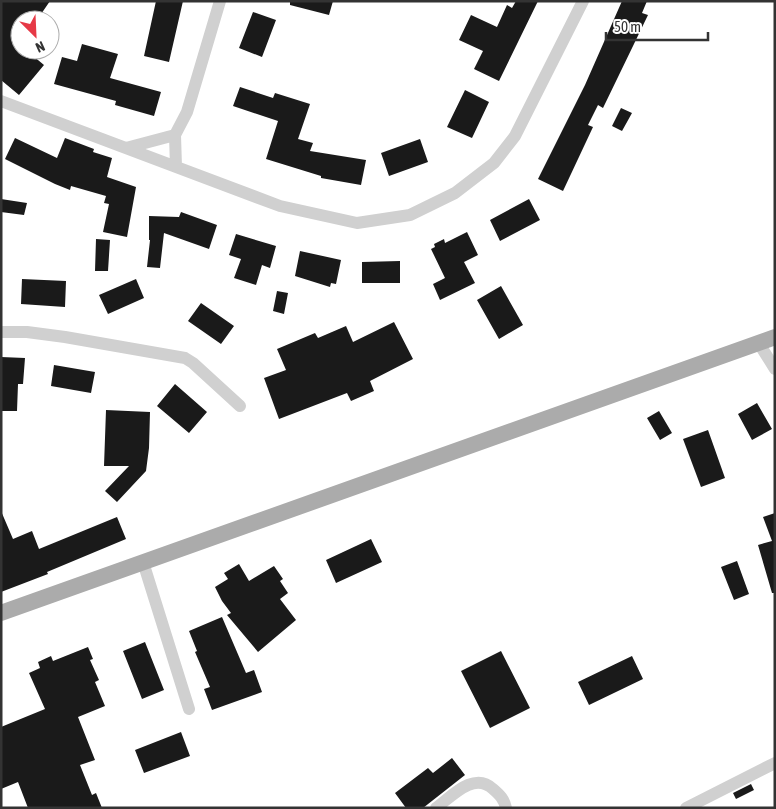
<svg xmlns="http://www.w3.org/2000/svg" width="776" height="809" viewBox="0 0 776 809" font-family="'Asap Condensed',sans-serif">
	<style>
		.building { fill: #1a1a1a }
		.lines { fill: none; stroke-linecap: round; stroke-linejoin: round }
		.minor { stroke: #d0d0d0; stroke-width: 12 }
		.major { stroke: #ababab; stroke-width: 16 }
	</style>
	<rect width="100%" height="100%" fill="#fff"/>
	<!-- building -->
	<path class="building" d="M1,1h49l-13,19h-17v30h6l18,15 -25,30 -18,-15z
		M156,1h27l-14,61 -25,-6z
		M290,1h43l-4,14 -39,-10z
		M516,1h22l-39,80 -25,-12 9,-18 -24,-11 12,-25 26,12 10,-22 5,3z
		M622,1h25l-5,12 6,2 -45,93 -5,-3 -10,20 5,2 -30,64 -25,-12 47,-94z
		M253,12l23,8 -14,37 -23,-9z
		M82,44l36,10 -8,24 51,14 -7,24 -39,-11 1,-4 -62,-17 8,-27 15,4z
		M240,87l33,11 2,-5 35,11 -12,35 15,4 -3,8 56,9 -5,25 -40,-7v-2l-55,-17 12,-38 -45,-15z
		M465,90l24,12 -17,36 -25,-11z
		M621,108l11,5 -10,18 -10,-5z
		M15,138l42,20 8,-20 29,11 -1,3 19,6 -5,19 29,10 -9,50 -24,-5 6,-28 -5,-1 2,-7 -35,-10 -1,4 -15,-6 -50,-25z
		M420,139l8,23 -39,14 -8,-23z
		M1,199l26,4 -3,12 -23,-3z
		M529,199l11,21 -40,21 -10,-21z
		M181,212l36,13 -8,24 -45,-16 -4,35 -13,-1 3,-27h-1v-24l30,1z
		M467,232l11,23 -14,7 11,21 -35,17 -7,-16 12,-6 -14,-29 4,-2 -1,-3 10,-5 1,4z
		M236,234l40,12 -6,22 -8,-3 -6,20 -22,-7 7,-19 -12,-4z
		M96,239l14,1 -2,31h-13z
		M300,251l41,9 -5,24 -5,-1 -1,4 -35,-11z
		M400,261v22h-38v-21z
		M22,279l44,2 -1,26 -44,-3z
		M136,279l8,19 -36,16 -9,-19z
		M501,286l22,39 -24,14 -22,-39z
		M277,291l11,2 -4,21 -11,-3z
		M201,303l33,23 -13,18 -33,-23z
		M394,322l19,37 -43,22 4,10 -23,10 -4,-8 -68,26 -15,-41 22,-8 -9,-21 38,-16 3,5 28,-12 7,16z
		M1,357l24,1 -2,26h-5l-1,27h-15z
		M54,365l41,7 -4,21 -40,-7z
		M175,384l32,28 -18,21 -32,-27z
		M757,403l15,26 -20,11 -14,-26z
		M106,410l44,2 -1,36 -3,23 -29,31 -12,-11 24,-25h-25z
		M659,411l13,22 -12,7 -13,-22z
		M708,430l17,48 -24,9 -18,-48z
		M1,511l12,28 19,-8 7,18 78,-32 9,22 -79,33 1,2 -47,18z
		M775,513v80h-3l-14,-48 14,-4 -9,-24z
		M371,539l11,23 -46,21 -10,-23z
		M737,561l12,33 -15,6 -13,-33z
		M239,564l10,17 25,-15 9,13 -3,2 8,12 -8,6 16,21 -38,32 -31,-37 4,-2 -9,-12 -7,-14 13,-8 -4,-6z
		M222,617l24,56 8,-3 8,22 -50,18 -8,-21 6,-2 -15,-35 2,-1 -8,-20z
		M145,642l19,48 -22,9 -19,-48z
		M88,647l5,12 -3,1 9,20 -4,2 10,24 -27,11 17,43 -15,5 12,30 4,-2 6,15h-74l-10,-26 -17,7v-62l44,-18 -16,-36 11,-5 -2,-6 13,-6 2,5z
		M501,651l29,57 -40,20 -29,-57z
		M632,656l11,23 -54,26 -11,-23z
		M181,732l9,24 -46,17 -9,-23z
		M452,758l13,17 -42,33h-17l-11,-15 33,-25 5,5z
		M751,784l3,6 -18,9 -3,-6z"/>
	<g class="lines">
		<!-- minor -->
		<path class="minor" d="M1,101l279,105 77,17 53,-8 45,-22 39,-30 21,-27 68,-135
			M126,148l49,-13
			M176,167l-1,-32 12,-23 33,-111
			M1,332h26l38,5 120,21 8,5 47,43
			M758,342l17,27
			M143,562l46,147
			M436,808c16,-12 38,-37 57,-19 7,6 11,10 13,19
			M686,808l89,-45"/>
		<!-- major -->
		<path class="major" d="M1,613l774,-276"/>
	</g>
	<!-- border -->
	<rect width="776" height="809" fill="none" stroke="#333333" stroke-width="5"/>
	<!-- north arrow -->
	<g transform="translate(35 35) rotate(156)"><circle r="24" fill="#ffffff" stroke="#adadad"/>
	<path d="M0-4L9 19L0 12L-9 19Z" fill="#e63946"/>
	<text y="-8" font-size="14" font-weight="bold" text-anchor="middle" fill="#333333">N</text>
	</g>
	<!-- scale -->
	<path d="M606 32v8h102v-8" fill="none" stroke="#333333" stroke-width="2.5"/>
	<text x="614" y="32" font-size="15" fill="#333333" stroke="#ffffff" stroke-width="4" paint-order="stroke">50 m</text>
</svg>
